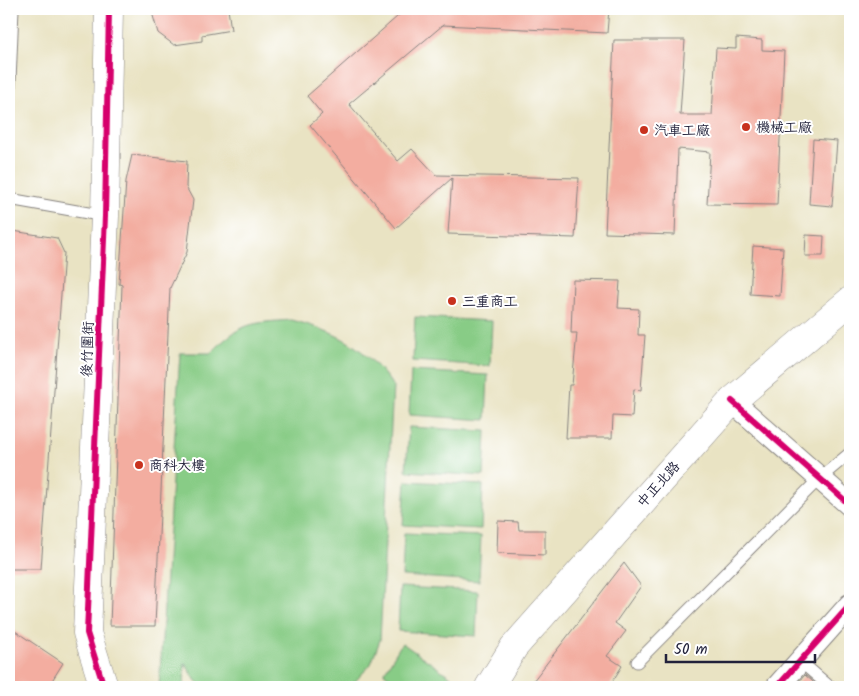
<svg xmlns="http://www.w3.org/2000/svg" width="859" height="696" viewBox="0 0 859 696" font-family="Kalam,'LXGW WenKai TC',sans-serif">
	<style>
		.green { fill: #88cc86; stroke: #557760 }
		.building { fill: #f3ada0 }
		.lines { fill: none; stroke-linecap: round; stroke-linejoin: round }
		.service-casing { stroke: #86827f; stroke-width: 13 }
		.minor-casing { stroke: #86827f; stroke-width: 24 }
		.tertiary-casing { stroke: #86827f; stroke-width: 29 }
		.secondary-casing { stroke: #86827f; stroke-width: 29 }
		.service { stroke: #fff; stroke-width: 11 }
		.minor { stroke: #fff; stroke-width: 22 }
		.tertiary { stroke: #fff; stroke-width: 28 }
		.secondary { stroke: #fff; stroke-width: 28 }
		.cycleway-casing { stroke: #fff; stroke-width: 9 }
		.cycleway { stroke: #d6006c; stroke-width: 6 }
		.poi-dot { fill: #c8321e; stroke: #fff; stroke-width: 2 }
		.labels { text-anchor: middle; stroke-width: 4; stroke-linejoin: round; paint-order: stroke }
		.poi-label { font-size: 14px; fill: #22223b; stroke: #fff; text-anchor: start }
		.street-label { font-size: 14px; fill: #22223b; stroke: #fff }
	</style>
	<rect width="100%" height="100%" fill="#fff"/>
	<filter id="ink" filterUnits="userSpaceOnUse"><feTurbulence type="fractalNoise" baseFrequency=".02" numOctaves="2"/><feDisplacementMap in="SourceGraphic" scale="10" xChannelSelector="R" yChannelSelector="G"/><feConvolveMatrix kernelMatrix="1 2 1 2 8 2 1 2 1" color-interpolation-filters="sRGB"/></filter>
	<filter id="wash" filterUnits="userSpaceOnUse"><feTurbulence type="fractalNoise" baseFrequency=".0096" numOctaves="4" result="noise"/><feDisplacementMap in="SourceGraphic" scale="20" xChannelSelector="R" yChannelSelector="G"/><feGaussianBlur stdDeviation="1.12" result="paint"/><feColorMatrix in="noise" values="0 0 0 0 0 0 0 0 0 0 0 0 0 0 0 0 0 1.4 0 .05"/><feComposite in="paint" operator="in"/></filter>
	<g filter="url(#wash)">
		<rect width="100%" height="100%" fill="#e9e3c3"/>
		<!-- green -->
		<path class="green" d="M415,317l77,4 -2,45 -77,-5z
			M292,320c47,13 73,26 101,66l-13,254 -9,24 -21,23h-145l-9,-6 -11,-18 -1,24h-25l21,-334h31c30,-31 39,-30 81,-33z
			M411,371l77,4 -2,45 -77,-5z
			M409,427l77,4 -2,45 -78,-5z
			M406,481l77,4 -2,44 -78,-4z
			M404,533l77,3 -2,45 -77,-5z
			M400,587l78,4 -2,45 -78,-5z
			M402,643l49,34 -7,10h-41l-19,-14z"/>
		<g id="blocks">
			<!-- building -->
			<path class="building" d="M151,9h77l3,21 -29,5v6l-28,4 -16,-12z
				M406,9h203l-2,24 -164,-8 -94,79 49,57 14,-12 24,26 143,3 -4,60 -127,-4 4,-56 -56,50 -86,-103 12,-11 -15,-18z
				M736,38l26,2v10l22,1 -7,154 -70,-1 3,-52 -32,-3 -3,86 -70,-2 9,-193h71l-5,75h32l4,-67 20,1z
				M813,139l24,2 -5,65 -23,-2z
				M132,155l55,6 -1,26 7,13 -6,52 -17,36 -15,338h-45l12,-341 -3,-1 7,-103z
				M13,231l44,7 7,15 -23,316h-32v-171z
				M806,235l18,1 -1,20h-18z
				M753,246l30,2 -3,48 -30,-2z
				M573,280l47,1 -2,27 21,1 -1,26h7l-4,55 -7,-1 -2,28 -19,-1 -1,22h-46l3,-53h3l5,-52h-6z
				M498,521l20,1 1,8h26v25l-48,-2z
				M624,563l17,23 -26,37 11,8 -19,25 15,10 -13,21h-67l-9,-6z
				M9,627l54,36 -15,24h-39z
				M805,675l14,12h-25z"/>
		</g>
	</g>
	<g filter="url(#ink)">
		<use href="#blocks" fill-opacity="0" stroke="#86827f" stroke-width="1"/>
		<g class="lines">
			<!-- service casing -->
			<g class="service-casing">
				<path id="service" d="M9,106l4,-97
					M9,199l96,17
					M800,661l30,26
					M637,662l183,-184 30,-25"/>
			</g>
			<!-- minor casing -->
			<g class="minor-casing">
				<path id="minor" d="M732,401l118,104
					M777,687l73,-82"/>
			</g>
			<!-- tertiary casing -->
			<g class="tertiary-casing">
				<path id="tertiary" d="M104,687l-17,-54 18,-417 4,-207"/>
			</g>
			<!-- secondary casing -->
			<g class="secondary-casing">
				<path id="secondary" d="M489,687l25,-40 218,-246 118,-100"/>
			</g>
			<!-- service -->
			<use href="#service" class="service"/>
			<!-- minor -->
			<use href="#minor" class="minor"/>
			<!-- tertiary -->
			<use href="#tertiary" class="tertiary"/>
			<!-- secondary -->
			<use href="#secondary" class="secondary"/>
			<!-- cycleway casing -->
			<g class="cycleway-casing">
				<path id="cycleway" d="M732,401l118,104
					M104,687l-17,-54 18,-417 4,-207
					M777,687l73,-82"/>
			</g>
			<!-- cycleway -->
			<use href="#cycleway" class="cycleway"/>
		</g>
	</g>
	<!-- markers -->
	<g class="poi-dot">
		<circle cx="746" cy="127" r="5"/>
		<circle cx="644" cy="130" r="5"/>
		<circle cx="452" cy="301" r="5"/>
		<circle cx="139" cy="465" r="5"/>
	</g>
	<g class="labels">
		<!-- poi labels -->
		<g class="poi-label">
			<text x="756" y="132">機械工廠</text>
			<text x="654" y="135">汽車工廠</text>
			<text x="462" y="306">三重商工</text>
			<text x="149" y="470">商科大樓</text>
		</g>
		<!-- street labels -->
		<g class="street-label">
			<text transform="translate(87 349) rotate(-88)" y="5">後竹圍街</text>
			<text transform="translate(658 484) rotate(-48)" y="5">中正北路</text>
		</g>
	</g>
	<!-- margin -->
	<rect width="859" height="696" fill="none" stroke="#fff" stroke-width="30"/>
	<!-- scale -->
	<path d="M666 654v8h149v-8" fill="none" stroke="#22223b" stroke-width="2.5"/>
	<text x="674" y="654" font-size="15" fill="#22223b" stroke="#ffffff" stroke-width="4" paint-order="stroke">50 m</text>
</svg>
